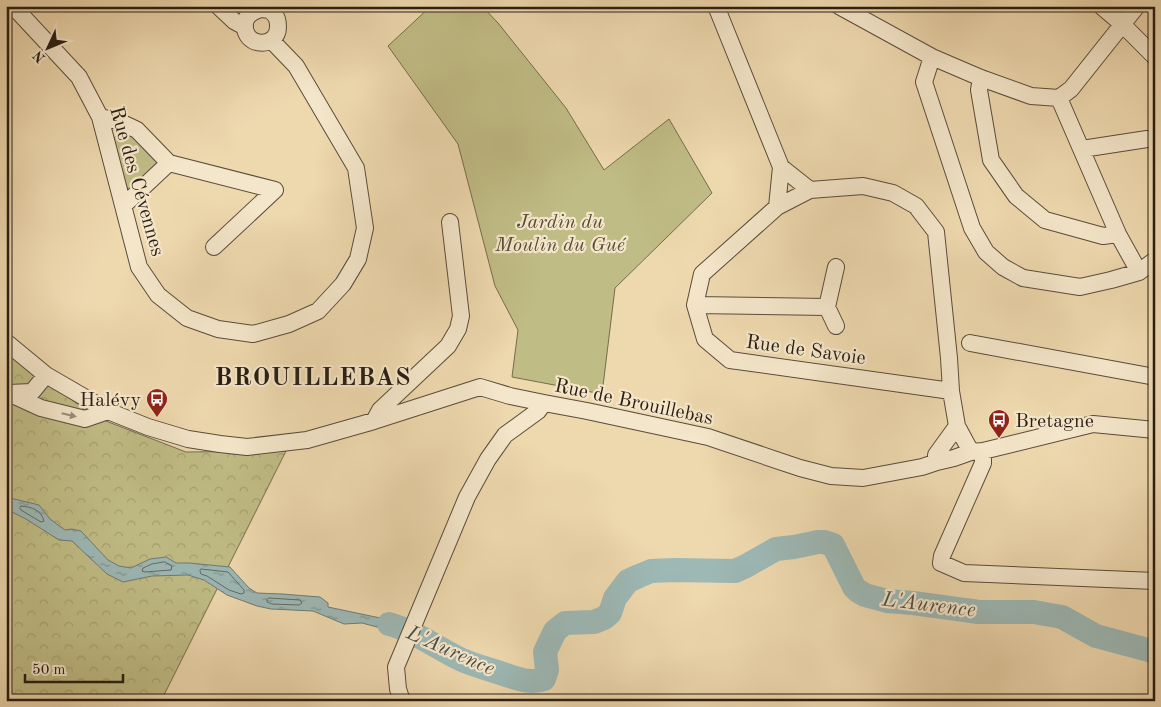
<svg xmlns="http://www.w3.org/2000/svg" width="1161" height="707" viewBox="0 0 1161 707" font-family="'Old Standard TT',serif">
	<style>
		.green { fill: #c0bc85; stroke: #746d4c }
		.forest { fill: url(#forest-crowns); stroke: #746d4c }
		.water { fill: url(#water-ripples); stroke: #6f7a74 }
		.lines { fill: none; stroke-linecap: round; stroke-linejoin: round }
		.shore { stroke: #636b64; stroke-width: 1 }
		.river { stroke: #9db8b5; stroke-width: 24 }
		.minor-casing { stroke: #5a4c3a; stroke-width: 18 }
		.minor { stroke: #f4e6ca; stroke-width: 16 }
		.oneway { fill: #998c78 }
		.labels { text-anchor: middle; stroke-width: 4.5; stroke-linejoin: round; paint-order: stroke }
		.street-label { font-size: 20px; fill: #291e13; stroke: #f4e6ca }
		.park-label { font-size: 20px; font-style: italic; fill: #564d35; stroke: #f4e6ca }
		.poi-label { font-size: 20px; fill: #291e13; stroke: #f4e6ca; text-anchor: end }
		.water-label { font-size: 21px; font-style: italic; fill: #4c4c44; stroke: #f4e6ca }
		.district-label { font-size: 25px; font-weight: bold; letter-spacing: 1px; fill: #291e13; stroke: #f4e6ca }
	</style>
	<defs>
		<pattern id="forest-crowns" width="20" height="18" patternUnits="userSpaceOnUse" patternTransform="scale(1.25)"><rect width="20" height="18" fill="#c0bc85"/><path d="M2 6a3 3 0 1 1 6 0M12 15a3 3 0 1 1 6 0" fill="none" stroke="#a5a172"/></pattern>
		<pattern id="water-ripples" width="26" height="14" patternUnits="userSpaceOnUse" patternTransform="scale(1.25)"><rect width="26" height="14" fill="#9db8b5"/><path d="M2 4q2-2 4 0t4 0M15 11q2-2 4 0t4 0" fill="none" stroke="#809592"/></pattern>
	</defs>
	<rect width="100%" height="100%" fill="#eed8ae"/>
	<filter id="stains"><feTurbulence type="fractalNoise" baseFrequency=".004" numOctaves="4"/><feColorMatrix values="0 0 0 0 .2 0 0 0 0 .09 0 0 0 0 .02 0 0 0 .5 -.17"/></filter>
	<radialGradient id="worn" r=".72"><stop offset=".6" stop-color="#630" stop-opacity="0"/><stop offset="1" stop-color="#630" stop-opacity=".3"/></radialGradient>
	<!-- green -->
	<path class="green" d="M431,6h51l16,17 68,85 38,62 65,-51 43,74 -97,95 -13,106 -90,-17 6,-47 -23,-44 -37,-142 -70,-98z
		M120,132l11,2 27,29 -26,26 -4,1 -14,-39 -1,-12z"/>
	<!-- forest -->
	<path class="forest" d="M6,348l36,29 51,39 93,36 100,-1 -125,250h-155z"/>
	<!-- water -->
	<path class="water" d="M6,495l4,3 29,7 11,14 15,11 7,-1 9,2 27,29 11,6 12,2 19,-9 16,-2 10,6h13l41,4 19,21 8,5 25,1 38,3 8,6v4l76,16 -4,10 -38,-10 -18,1 -31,-13 -42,-2 -14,-3 -30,-11 -23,-15 -16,-5 -36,1 -29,6 -16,-8 -35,-33 -13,-1 -33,-21 -20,-10z
		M818,542h6l9,3 21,42 4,4 7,4 22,6 26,2 66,9h55l28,5 34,19 56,15 3,2v5l-4,-3 -19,-6 -20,-3 -13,-4 -35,-20 -17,-4h-69l-39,-6 -62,-7 -23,-9 -18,-29 -4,-12 -4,-6 -4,-2 -28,5h-21l-6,4 -19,15 -13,5 -22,1 -32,-3 -19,1 -12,-1 -20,10 -11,15 -3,7 -7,11 -4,4 -6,3 -27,3h-6l-9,6 -10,19c4,15 7,27 -7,36l-16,-2 -14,-4 -12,-5 -19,-4 -13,-6 -12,-4 -39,-20 3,-6 42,23 22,8 44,13h10l6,-2 3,-9 -2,-18 10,-21 10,-8 29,-1 10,-4 6,-5 5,-15 13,-17 23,-10 23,-1h61l11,-4 30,-17 18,-2z"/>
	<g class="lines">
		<!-- shore -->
		<path class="shore" d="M21,506c11,1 20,4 23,15l-3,1 -20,-12 -1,-2z
			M165,562l7,4 -1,4 -26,2 -3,-1 1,-3 9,-4z
			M201,569l27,3 16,18v3l-3,1 -12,-4 -22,-14 -6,-2 -1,-3z
			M269,598l31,2 2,3 -3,2 -27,-1 -5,-2v-2z"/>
		<!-- river -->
		<path class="river" d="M389,624c26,7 48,24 73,36 14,6 30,10 44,15 13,4 25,9 38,4l3,-9 -2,-18 10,-21 10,-8 29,-1 10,-4 6,-5 5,-15 13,-17 11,-5 12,-5 23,-1 61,1 11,-5 30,-17 18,-2 24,-5h6l9,3 21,42 4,4 7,4 22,6 26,2 66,9h55l28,5 34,19 56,15 3,2"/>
		<!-- minor casing -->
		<g class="minor-casing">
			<path id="minor" d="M13,6l66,71 21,40 39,150 19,28 29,23 31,11 35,5 36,-10 29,-13 25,-27 15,-25 7,-31 -9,-60 -60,-102 -25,-26
				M218,6l16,15 11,6
				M716,6l65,161 29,23 53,-4 30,7 23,13 20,26 13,126 2,33 6,35
				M839,6l93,51 49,21 50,18 28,2 12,-9 66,-83
				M1101,6l21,18 33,33
				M261,9l9,1c2,2 6,6 7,9 1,3 1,5 1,8 0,22 -36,21 -33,-4 1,-9 9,-12 16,-14z
				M932,57l-8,25 48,146 14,24 17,15 20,11 57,9 31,-7 28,-8 16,-12
				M981,78l-2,12 12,70 25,36 29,24 58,16 15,-2
				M1059,98l59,136 21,38
				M100,117l18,4 19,9 32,33 -46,43
				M1082,149l65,-10
				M169,163l106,27 -61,57
				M810,190l-33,17 -75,67 -7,31 10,34 25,21 221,31
				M777,207l4,-40
				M695,305l132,2 9,-40
				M827,307l9,19
				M6,342l40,33 62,36 40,16 40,12 32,5 27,3 60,-7 67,-19 106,-34 30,9 34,7 43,8 121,26 92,31 31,8 32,2 59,-11 15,-5 17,-4 17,-6 12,-1 110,-27 62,6
				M970,343l185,34
				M6,392l35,16 44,11 23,-8
				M9,393l23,-1 14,-17
				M374,421l6,-11 68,-64 10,-17 3,-13 -11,-94
				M983,451v12l-41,93 -1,7 23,10 191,8
				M937,462l-1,-7 21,-29 14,26
				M402,701l-4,-12 -2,-22 71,-170 21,-38 17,-24 33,-24 6,-8"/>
		</g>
		<!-- minor -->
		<use href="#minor" class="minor"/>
	</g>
	<!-- one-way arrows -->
	<defs><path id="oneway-solid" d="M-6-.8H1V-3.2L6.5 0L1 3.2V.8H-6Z" transform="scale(1.25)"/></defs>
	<use class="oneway" href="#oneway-solid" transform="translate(69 415) rotate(13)"/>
	<!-- icons -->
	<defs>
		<g id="bus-pin" transform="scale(1.125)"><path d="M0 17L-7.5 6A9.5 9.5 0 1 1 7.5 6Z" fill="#8f2418" stroke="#f4e6ca"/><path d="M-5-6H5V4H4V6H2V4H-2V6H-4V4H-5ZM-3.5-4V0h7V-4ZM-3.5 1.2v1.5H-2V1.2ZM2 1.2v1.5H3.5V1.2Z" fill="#fff"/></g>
	</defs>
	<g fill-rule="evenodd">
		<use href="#bus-pin" x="157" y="399"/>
		<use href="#bus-pin" x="999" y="420"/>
	</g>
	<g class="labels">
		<!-- street labels -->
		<g class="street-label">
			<text transform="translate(138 181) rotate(74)" y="7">Rue des Cévennes</text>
			<text transform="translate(806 349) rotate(8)" y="7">Rue de Savoie</text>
			<text transform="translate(634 401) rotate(12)" y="7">Rue de Brouillebas</text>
		</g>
		<!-- park labels -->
		<g class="park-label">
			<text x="560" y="228">Jardin du<tspan x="560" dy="23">Moulin du Gué</tspan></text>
		</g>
		<!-- poi labels -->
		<g class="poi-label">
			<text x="141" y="406">Halévy</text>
			<text x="1015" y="427" text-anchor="start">Bretagne</text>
		</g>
		<!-- water labels -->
		<g class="water-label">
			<text transform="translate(929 604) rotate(7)" y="7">L'Aurence</text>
			<text transform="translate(451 650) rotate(24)" y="7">L'Aurence</text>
		</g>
		<!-- district labels -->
		<g class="district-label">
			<text x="313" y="385">BROUILLEBAS</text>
		</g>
	</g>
	<!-- margin -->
	<rect width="1161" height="707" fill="none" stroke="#eed8ae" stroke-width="25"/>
	<rect x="8" y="8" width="1146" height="692" fill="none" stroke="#291e13" stroke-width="2.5"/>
	<rect x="12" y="12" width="1136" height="682" fill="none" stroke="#291e13"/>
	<!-- north arrow -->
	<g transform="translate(48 48) rotate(226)" stroke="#f4e6ca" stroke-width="4" paint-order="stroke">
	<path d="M0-4L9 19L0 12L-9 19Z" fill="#291e13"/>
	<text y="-8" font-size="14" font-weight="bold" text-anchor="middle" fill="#291e13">N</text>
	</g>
	<!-- scale -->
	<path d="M25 674v8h98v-8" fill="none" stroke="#291e13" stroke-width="2.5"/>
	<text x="32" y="674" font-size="15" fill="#291e13" stroke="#f4e6ca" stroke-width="4" paint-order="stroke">50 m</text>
	<rect width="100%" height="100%" filter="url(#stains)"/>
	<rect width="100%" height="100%" fill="url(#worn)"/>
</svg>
